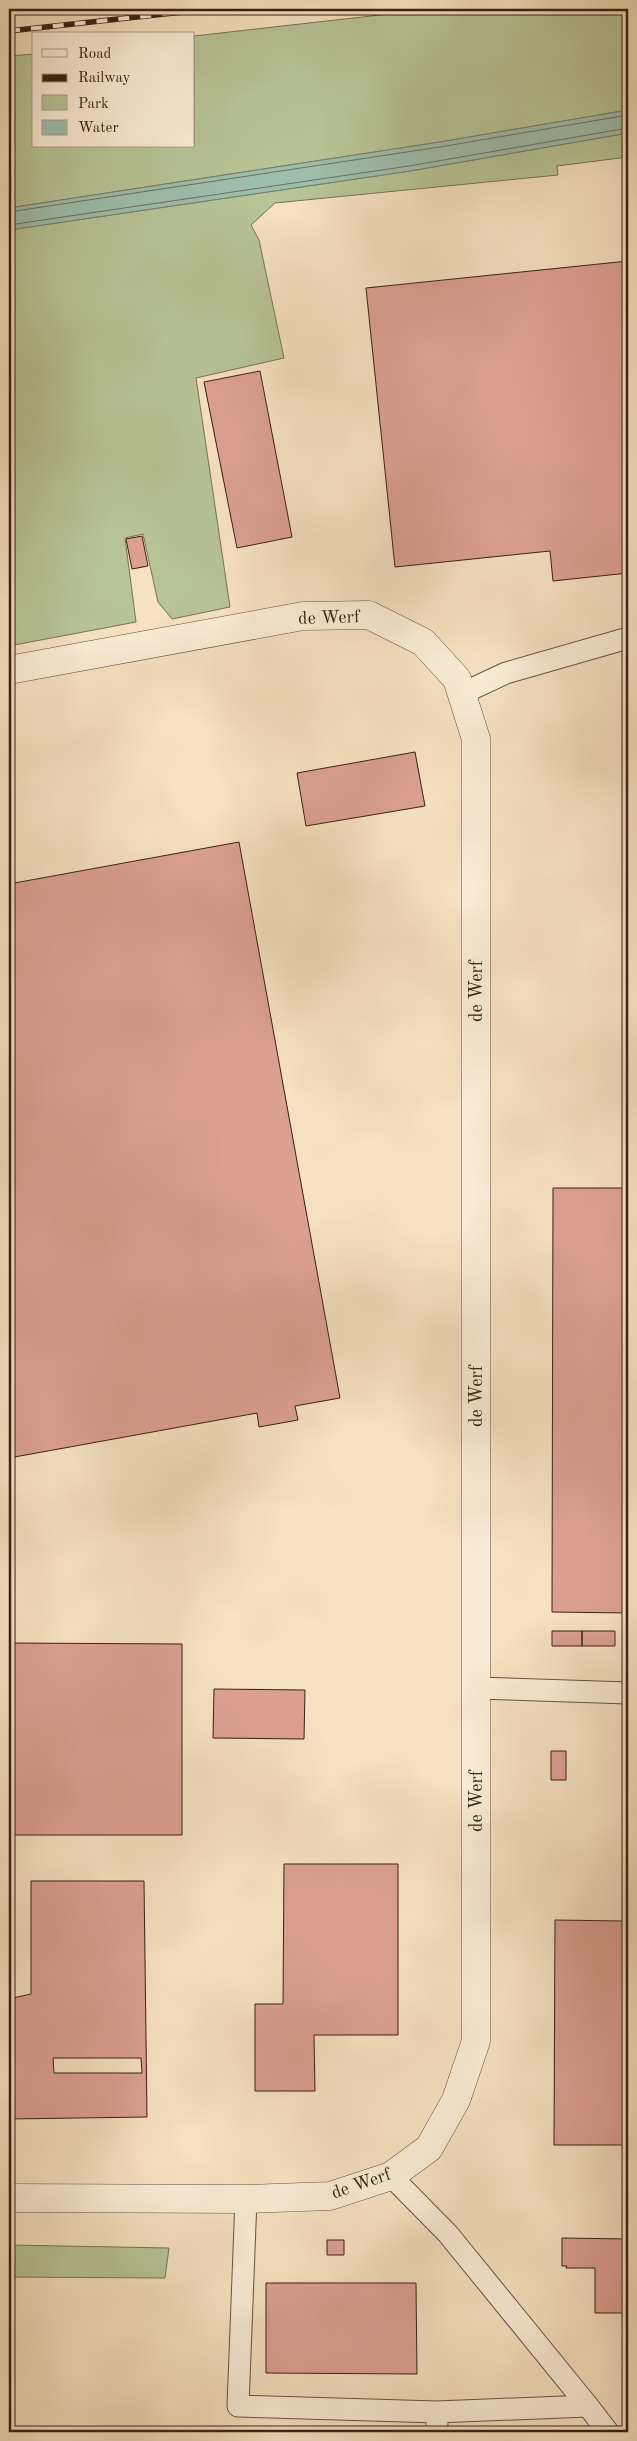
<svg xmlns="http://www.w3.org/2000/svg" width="637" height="2441" viewBox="0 0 637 2441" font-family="'Old Standard TT',serif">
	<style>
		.green { fill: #b7c496; stroke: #787254 }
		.water { fill: #9ebeac; stroke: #767f6e }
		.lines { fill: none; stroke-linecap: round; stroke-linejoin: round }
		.shore { stroke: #6c705f; stroke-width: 1 }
		.building { fill: #dca091; stroke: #392112; fill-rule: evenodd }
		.lane-casing { stroke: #68513e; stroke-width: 23 }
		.street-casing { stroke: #68513e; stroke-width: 29 }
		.lane { stroke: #f9ecd6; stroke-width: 21 }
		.street { stroke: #f9ecd6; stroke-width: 28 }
		.rail-casing { stroke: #392112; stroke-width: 5.5 }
		.rail { stroke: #f9ecd6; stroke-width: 4; stroke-dasharray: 11; stroke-linecap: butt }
		.labels { text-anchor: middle; stroke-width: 4; stroke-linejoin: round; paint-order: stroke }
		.street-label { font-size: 18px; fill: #392112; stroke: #f9ecd6 }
	</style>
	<rect width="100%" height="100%" fill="#f6e1c0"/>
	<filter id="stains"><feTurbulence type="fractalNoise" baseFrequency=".004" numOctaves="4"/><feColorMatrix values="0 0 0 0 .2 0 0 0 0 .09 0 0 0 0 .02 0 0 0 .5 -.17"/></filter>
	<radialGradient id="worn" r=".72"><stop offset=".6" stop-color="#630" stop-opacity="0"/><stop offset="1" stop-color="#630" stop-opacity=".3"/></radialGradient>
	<!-- green -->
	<path class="green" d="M433,9h195v101l-188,32 -431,66v-152l25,-2v92h160v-110z
		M628,133v24l-71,9 1,9 -283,28 -24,22 8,15 25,118 -88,20 34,229 -58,12 -14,-17 -15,-68 -18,4 11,84 -127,24v-416l401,-59z
		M9,2245l160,3 -4,30 -156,-1z"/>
	<!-- water -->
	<path class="water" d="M628,110v23l-218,38 -401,59v-22l431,-66z"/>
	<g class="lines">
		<!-- shore -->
		<path class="shore" d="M9,212l431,-65 188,-32
			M9,225l400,-59 219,-38"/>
	</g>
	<!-- building -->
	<path class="building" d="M628,261v312l-75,8 -3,-30 -155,16 -29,-279z
		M260,371l32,166 -55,11 -33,-166z
		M142,536l6,30 -16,3 -6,-30z
		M415,752l10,54 -119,20 -9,-53z
		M239,842l101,556 -45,8 3,14 -39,7 -2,-14 -248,45v-574z
		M553,1188h75v425l-76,-1z
		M552,1631h30v15h-30z
		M582,1631h33v15h-33z
		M9,1643l173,1v191h-173z
		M214,1689l91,1 -1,49 -91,-1z
		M551,1751h15v29h-15z
		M284,1864h114v171h-84l1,56h-60v-87h28z
		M623,1871h5v274h-74l1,-225 68,1z
		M31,1881h113l3,236 -138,2v-114h5l-1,-7 18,-4zM53,2058h88l1,15h-88z
		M562,2238l66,1v74h-33v-45h-29l1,-2h-5z
		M327,2240h17v15h-17z
		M266,2283h150l1,91 -151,-1z"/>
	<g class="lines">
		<!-- lane casing -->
		<g class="lane-casing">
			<path id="lane" d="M461,694l45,-21 122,-35
				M476,1688l152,5
				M391,2176l57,58 140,172
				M246,2199l-8,207 199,6 151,-6 20,26
				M437,2412v20"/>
		</g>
		<!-- street casing -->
		<g class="street-casing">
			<path id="street" d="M9,670l294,-54 66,-1 54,27 34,37 19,60v1302l-20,59 -27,48 -38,28 -61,20 -84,3 -237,-1"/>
		</g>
		<!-- lane -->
		<use href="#lane" class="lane"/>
		<!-- street -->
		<use href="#street" class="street"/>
		<!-- rail casing -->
		<g class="rail-casing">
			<path id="rail" d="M9,31l201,-22"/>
		</g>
		<!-- rail -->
		<use href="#rail" class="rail"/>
	</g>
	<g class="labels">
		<!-- street labels -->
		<g class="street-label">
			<text transform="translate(329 617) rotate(-2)" y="6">de Werf</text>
			<text transform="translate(476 991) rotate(-90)" y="6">de Werf</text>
			<text transform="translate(476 1396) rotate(-90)" y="6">de Werf</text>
			<text transform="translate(476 1801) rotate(-90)" y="6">de Werf</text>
			<text transform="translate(361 2183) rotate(-19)" y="6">de Werf</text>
		</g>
	</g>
	<!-- margin -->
	<rect width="637" height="2441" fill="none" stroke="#f6e1c0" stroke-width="30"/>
	<rect x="10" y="10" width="617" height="2421" fill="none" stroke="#392112" stroke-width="2.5"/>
	<rect x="15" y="15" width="607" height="2411" fill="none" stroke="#392112"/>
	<!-- legend -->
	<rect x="32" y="32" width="162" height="115" fill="#f9ecd6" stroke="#ac9b88"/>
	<rect x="42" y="49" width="25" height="8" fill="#f9ecd6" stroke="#ac9b88"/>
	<text x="78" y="58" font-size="15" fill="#392112">Road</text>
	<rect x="42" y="74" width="25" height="8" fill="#392112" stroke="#ac9b88"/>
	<text x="78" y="82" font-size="15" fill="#392112">Railway</text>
	<rect x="42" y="95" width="25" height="15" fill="#b7c496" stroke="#ac9b88"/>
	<text x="78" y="108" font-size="15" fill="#392112">Park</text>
	<rect x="42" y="120" width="25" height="15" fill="#9ebeac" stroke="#ac9b88"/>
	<text x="78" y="132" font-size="15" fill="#392112">Water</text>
	<rect width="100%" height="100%" filter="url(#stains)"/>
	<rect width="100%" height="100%" fill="url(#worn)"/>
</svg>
